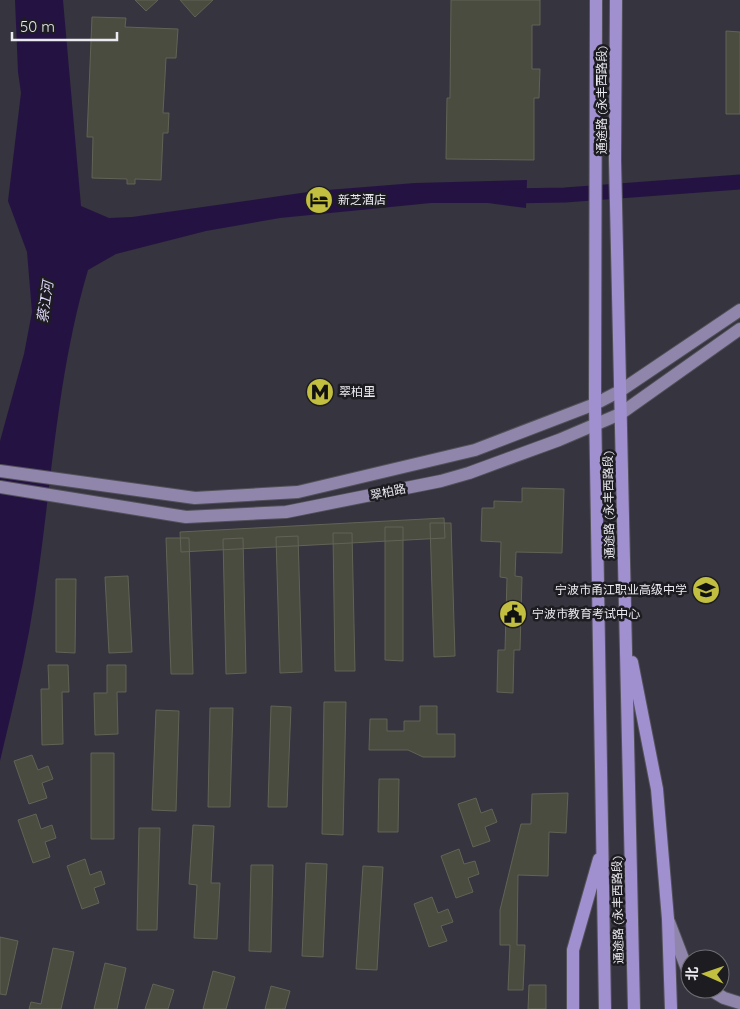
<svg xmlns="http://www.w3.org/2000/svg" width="740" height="1009" viewBox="0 0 740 1009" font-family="Quicksand,'Noto Sans SC',sans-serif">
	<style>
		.water { fill: #241342 }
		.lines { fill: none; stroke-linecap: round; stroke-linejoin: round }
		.canal { stroke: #241342; stroke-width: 15 }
		.building { fill: #4b4c40; stroke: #626356 }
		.secondary-casing { stroke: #53515a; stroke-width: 14 }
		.primary-casing { stroke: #53515a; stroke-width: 14 }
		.secondary { stroke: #9086ac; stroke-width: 12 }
		.primary { stroke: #a190cf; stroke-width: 12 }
		.labels { text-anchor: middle; stroke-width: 5; stroke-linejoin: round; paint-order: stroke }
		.street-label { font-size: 12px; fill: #ebeaf1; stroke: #1d1c21 }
		.poi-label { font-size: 12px; fill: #ebeaf1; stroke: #1d1c21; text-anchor: start }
		.water-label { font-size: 14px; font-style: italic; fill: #dbd4f5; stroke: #1d1c21 }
	</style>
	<rect width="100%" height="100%" fill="#36343e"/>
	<!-- water -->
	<path class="water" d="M15,0h48l18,206 28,12 23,-1 183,-26 100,-8 112,-3 -1,28 -38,-5h-57l-151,15 -74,13 -90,23 -28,16c-35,118 -37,241 -59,362 -8,43 -19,86 -29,129v-320l24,-87 8,-42 -5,-60 -19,-51 13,-108 -3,-21z"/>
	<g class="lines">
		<!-- canal -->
		<path class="canal" d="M507,196l58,-1 175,-13"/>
	</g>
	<!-- building -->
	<path class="building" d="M135,0h23l-12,11z
		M180,0h33l-18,17z
		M451,0h89v25h-8v44h8l-1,29h-5v62l-88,-1 1,-61h3z
		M92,17l34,1 -1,9 53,2 -2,29h-10l-3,55h6l-1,20h-5l-2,47 -26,-1v5h-8v-5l-35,-1 1,-41h-6z
		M726,31l14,1v82h-14z
		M522,488l42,1 -2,64 -46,-1 -1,24 7,1 -2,73h-6l-1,43 -16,-1 1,-42h7l2,-72 -7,-1 1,-35 -20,-1 1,-33h12v-7l28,1z
		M444,518l1,20 -264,14 -1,-20z
		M430,523h21l4,133 -21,1z
		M385,527h18v134l-18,-1z
		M333,533h19l3,138h-20z
		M298,536l4,136 -22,1 -4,-136z
		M166,538h23l4,136h-22z
		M243,538l3,135 -20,1 -3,-135z
		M128,576l4,76 -23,1 -4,-76z
		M56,579h20l-1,74 -19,-1z
		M48,665h20l1,27h-7l1,52 -21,1 -1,-56h8z
		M107,665h19v27h-9l1,42 -23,1 -1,-42h13z
		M324,702h22l-3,133 -21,-1z
		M271,706l20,1 -4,100h-19z
		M420,706h17v28h18v23h-32l-15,-7h-39l1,-31h17v12h17v-10h16z
		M210,708h23l-3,99h-22z
		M156,710l23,1 -3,100 -24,-1z
		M91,753h23v86h-23z
		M32,755l6,15 10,-4 5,13 -11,4 5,15 -18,6 -15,-43z
		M379,779h20l-1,53h-20z
		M568,793l-2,40 -17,-1 -1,44 -30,-1 -1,70h8l-2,45h-15l2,-45h-10v-35l21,-86h10l1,-30z
		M476,798l5,15 11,-4 5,13 -12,5 5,14 -17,6 -15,-43z
		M36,814l5,15 11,-4 4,13 -11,4 5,15 -17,6 -15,-43z
		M193,825l21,1 -3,57h9l-3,56 -23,-1 3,-53 -8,-1z
		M139,828h21l-3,102h-20z
		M459,849l5,15 11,-3 4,13 -11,4 5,14 -17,6 -15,-42z
		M85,859l5,16 11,-4 4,13 -11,4 5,15 -17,6 -15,-43z
		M306,863l21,1 -4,93 -21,-1z
		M251,865h22l-2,87 -22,-1z
		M363,866l20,1 -6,103 -21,-1z
		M432,897l6,16 10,-4 5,13 -12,4 6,15 -18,6 -15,-43z
		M0,937l18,4 -12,54 -6,-1z
		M53,948l21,4 -13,57h-32l2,-7 10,2z
		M105,963l21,5 -9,41h-23z
		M213,971l22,6 -9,32h-23z
		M153,984l21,6 -6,19h-23z
		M529,985h17v24h-18z
		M271,986l19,5 -5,18h-20z"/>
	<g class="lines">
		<!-- secondary casing -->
		<g class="secondary-casing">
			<path id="secondary" d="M0,471l195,27 103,-6 177,-42 120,-46 25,-13 120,-81
				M0,487l186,30 100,-5 155,-31 28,-8 90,-33 61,-26 120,-85
				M669,922l21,55
				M709,989l15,9 16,5"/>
		</g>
		<!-- primary casing -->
		<g class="primary-casing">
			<path id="primary" d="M596,0l-1,404 10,605
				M616,0l-1,160 19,849
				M632,662l25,127 11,130 3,90
				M573,1009v-59l26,-91"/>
		</g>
		<!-- secondary -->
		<use href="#secondary" class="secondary"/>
		<!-- primary -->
		<use href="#primary" class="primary"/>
	</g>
	<!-- icons -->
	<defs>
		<g id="hotel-disc" transform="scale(1.4375)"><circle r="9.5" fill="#c1be40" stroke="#1d1c21"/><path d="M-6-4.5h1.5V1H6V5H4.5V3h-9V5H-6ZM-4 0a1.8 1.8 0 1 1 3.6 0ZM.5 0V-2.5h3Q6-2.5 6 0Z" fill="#111"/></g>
		<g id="metro-disc" transform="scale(1.4375)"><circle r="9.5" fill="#c1be40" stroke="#1d1c21"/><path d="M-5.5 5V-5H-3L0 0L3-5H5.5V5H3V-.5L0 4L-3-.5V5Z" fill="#111"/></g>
		<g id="school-disc" transform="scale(1.4375)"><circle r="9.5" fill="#c1be40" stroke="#1d1c21"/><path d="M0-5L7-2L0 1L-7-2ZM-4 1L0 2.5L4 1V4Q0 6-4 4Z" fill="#111"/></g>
		<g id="civic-disc" transform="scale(1.4375)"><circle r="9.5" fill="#c1be40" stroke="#1d1c21"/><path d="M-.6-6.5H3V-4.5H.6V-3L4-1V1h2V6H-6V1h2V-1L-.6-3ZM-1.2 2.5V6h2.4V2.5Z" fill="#111"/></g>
	</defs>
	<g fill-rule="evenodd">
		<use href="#hotel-disc" x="319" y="200"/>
		<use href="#metro-disc" x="320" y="392"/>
		<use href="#school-disc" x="706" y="590"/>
		<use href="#civic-disc" x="513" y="614"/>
	</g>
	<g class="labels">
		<!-- street labels -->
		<g class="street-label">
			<text transform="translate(602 100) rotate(-90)" y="4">通途路 (永丰西路段)</text>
			<text transform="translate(388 492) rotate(-12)" y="4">翠柏路</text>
			<text transform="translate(609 505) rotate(-91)" y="4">通途路 (永丰西路段)</text>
			<text transform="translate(618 910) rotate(-91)" y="4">通途路 (永丰西路段)</text>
		</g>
		<!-- poi labels -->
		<g class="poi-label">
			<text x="338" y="204">新芝酒店</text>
			<text x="339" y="396">翠柏里</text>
			<text x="687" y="594" text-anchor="end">宁波市甬江职业高级中学</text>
			<text x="532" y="618">宁波市教育考试中心</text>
		</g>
		<!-- water labels -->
		<g class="water-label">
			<text transform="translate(45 302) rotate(-82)" y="5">蔡江河</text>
		</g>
	</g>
	<!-- north arrow -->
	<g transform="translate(705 974) rotate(272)"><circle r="24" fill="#1d1c21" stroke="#6f6e74"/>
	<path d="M0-4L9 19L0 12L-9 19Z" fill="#c1be40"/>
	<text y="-8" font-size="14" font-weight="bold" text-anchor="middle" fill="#ebeaf1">北</text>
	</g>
	<!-- scale -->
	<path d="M12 32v8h105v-8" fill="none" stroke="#ebeaf1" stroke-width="2.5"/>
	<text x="20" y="32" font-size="15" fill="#ebeaf1" stroke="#1d1c21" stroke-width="4" paint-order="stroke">50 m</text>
</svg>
